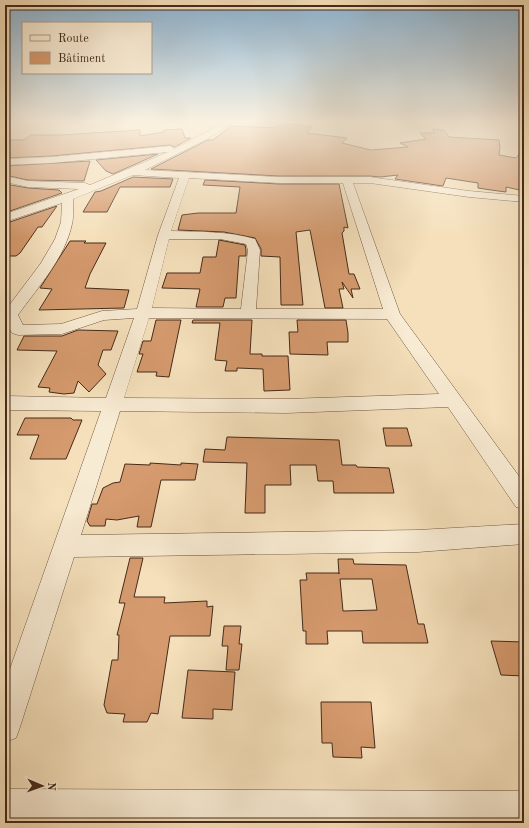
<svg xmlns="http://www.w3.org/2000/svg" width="529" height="828" viewBox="0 0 529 828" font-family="'Old Standard TT',serif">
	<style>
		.building { fill: #d59a6e; stroke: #452b1b; fill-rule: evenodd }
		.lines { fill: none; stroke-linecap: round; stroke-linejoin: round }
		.minor-casing { stroke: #715843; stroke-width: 1 }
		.minor { fill: #f8ebd3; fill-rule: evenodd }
	</style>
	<rect width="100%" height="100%" fill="#f5e0bb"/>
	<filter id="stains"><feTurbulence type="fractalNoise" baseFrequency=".005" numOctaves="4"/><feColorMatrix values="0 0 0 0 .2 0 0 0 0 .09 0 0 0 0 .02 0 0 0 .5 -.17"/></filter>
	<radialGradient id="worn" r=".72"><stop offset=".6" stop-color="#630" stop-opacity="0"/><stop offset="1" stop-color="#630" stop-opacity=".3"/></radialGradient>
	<!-- building -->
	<path class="building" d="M282,123l30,4 -5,6 40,5 -5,5 29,7 37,-3 -8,-4 26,-4 -6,-6h14l-1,-4 11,1 5,7 50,3 1,7 -1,8 17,3 8,-10v43l-18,-4v5l-15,-2 -13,-2v-5l-32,-5 -3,8 -48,-7 3,-4 -18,2 -10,-1h-91l-128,-7 57,-29h5l18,-14 45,2z
		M182,129l3,9h6l-16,9 -5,-2 -119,11 -46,2v-18h19l6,-5h31l79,-5v6l24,-4v-2z
		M158,154l-45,20 -7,-3 -10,-11z
		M90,161l-6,20 -56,-1 -23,-5v-9z
		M133,177l40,2 -3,8h-50l-13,25h-24l12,-20 6,-1z
		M205,180l74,4h60l9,44 -4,-1v4l-2,2 7,41h5l6,15h-9l2,9 -11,-16 2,7h-5l4,19h-18l-15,-78 -14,2 7,73h-22l-1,-48 -19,-1v-7l-6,-11 -31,-6 -46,-2 4,-15 16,-2h38l4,-26 -37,-2z
		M5,184l23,4 31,2 3,3 -52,18 -5,-3z
		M57,206l-15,21h-4l-18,26 -4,3h-11v-28l5,-6z
		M219,240l26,5 1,5v6h-7l-3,42h-11l-2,9h-27l4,-18 -38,-1 5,-15h33l3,-16h13z
		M70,241h16l-2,2h22l-16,31 -5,14 44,2 -5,18 -85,2 13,-21 -12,-1z
		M156,320h25l-12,57 -13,-1 1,-4h-20l6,-18h-4l4,-13h8z
		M193,320h59l-2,34h12v2h26l2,34 -26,1 -1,-22 -26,-1v3h-12l2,-10 -12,-1 5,-37h-28z
		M297,320h49l2,13v9h-21l1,13 -38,-1 -1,-22h9z
		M78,330l40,1 -7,19h-8l-5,15 8,9 -17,18 -11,-11 -4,12 -10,1 -15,-2 1,-4 -12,-1 19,-36 -40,-1 7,-14h38z
		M25,418h46l2,2h9l-16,39h-36l9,-24h-22z
		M383,428h24l5,18h-26z
		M227,437l112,3 3,25h14l1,2 32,1 5,25h-60l-1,-12h-15l-2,-16h-26l1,20h-26v28h-20l2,-50 -44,-1 2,-13 20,1z
		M150,463l31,2v-2l17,1 -3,16h-34l-10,47h-14l2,-11 -22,4 -11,-1 -1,7h-15l-3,-5 5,-17h5l6,-16 10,-5 7,-1 5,-18 25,1z
		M130,558h13l-9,39h31l-1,6 43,-2v6l6,-1 -3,30h-40l-12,78 -7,-1 -4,9h-24l2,-8 -18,-1 -3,-8 8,-45h6l1,-25h-2l8,-32h-6z
		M338,559h15l1,5 52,1 12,59h6l4,19h-65l-1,-12h-35l1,13h-22v-13h-3l-3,-51h7l-1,-7h33v1zM340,579h32l5,31 -34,1z
		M224,626h17l-2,18h3l-3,26h-13l2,-24h-6z
		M491,641l33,1v34l-23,-1z
		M188,670l47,2 -3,38 -19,-1v10l-31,-1z
		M321,702h50l4,46 -14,-1 1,11 -29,-1 -1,-14h-10z"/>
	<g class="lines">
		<!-- minor casing -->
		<g class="minor-casing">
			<path id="minor" d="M225,122h9l-27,17 -62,31 134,7h91l99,14 55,5v6l-55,-5 -99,-14h-17l47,131 124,169v26l-8,-2 -68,-100 -162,6 -166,-2 -39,124 337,-5 106,-6v20l-106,8 -344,5 -54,170 -4,11 -11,4v-59l96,-272 -96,-1v-14l101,2 28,-80 -30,2 -42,14 -44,1 -6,-2 -4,-7 -3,1v-16l36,-48 14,-24 6,-17 1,-19 -57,19v-8l74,-25 -51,-2 -23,-5v-6l23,5 57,2 5,2 78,-33 -117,11 -46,2v-6l46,-2 119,-11 5,3zM133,175l46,3 -21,57 -21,74 -35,2 -41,13 -38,1 -5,-10c20,-28 47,-57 54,-91 2,-8 1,-17 1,-25zM189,178l90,5h64l40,126h-127l4,-59 -5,-11c-27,-8 -55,-7 -84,-8zM169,239h51l26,5 2,6 -7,59 -89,-1zM149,318l238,1 52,75 -153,5 -162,-1z
				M5,789l519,2v32h-519z"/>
		</g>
		<!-- minor -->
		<use href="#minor" class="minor"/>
	</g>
	<!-- sky -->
	<linearGradient id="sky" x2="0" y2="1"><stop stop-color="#8cb6d6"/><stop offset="0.51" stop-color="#faf1e0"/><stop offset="1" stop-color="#faf1e0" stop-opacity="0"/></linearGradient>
	<rect width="529" height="238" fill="url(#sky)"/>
	<!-- margin -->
	<rect width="529" height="828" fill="none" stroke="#f5e0bb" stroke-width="20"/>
	<rect x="6" y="6" width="517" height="816" fill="none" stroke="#452b1b" stroke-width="2"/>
	<rect x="10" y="10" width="509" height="808" fill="none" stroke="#452b1b"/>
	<!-- legend -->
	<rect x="22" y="22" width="130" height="52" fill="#f8ebd3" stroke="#b09e89"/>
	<rect x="30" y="35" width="20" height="6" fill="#f8ebd3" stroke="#b09e89"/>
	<text x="58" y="42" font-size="12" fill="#452b1b">Route</text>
	<rect x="30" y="52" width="20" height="12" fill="#d59a6e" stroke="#b09e89"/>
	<text x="58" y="62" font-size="12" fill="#452b1b">Bâtiment</text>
	<!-- north arrow -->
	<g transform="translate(42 786) rotate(92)" stroke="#f8ebd3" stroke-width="3" paint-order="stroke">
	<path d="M0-3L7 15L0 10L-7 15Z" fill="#452b1b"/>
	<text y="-6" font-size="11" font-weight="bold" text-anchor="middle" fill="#452b1b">N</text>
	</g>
	<rect width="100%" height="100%" filter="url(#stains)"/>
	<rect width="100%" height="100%" fill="url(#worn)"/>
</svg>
